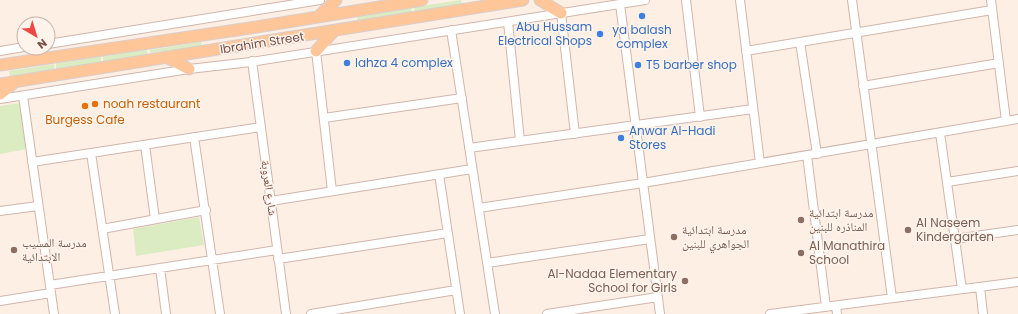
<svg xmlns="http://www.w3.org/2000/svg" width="1018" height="314" viewBox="0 0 1018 314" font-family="Poppins,'Noto Naskh Arabic',sans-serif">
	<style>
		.green { fill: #dbecc2 }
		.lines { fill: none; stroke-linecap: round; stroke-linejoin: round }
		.minor-casing { stroke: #d1b6ac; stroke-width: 10 }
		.major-casing { stroke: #d9cecc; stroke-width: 13 }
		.minor { stroke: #fff; stroke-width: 8 }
		.major { stroke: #ffc69a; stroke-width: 11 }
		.shop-dot { fill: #3f7fe0; stroke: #fff4ec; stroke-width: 1.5 }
		.food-dot { fill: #e8710a; stroke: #fff4ec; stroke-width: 1.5 }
		.education-dot { fill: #8d6e63; stroke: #fff4ec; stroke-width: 1.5 }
		.labels { text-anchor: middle; stroke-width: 3; stroke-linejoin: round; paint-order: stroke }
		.shop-label { font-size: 12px; fill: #366cbe; stroke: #fff4ec; text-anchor: start }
		.street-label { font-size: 12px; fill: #775048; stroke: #fff4ec }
		.food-label { font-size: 12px; fill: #c56008; stroke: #fff4ec; text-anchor: start }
		.education-label { font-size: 12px; fill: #785e54; stroke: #fff4ec; text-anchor: start }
	</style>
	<rect width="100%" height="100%" fill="#fdefe4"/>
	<!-- green -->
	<path class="green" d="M461,0l1,7 -47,7 -1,-7z
		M411,8l1,6 -54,9 -1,-6z
		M201,42l2,8 -52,8 -1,-8z
		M146,48l2,7 -45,8v-8z
		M101,56v7l-45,7v-7z
		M54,64v6l-44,7 -1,-6z
		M20,103l7,46 -27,5v-48z
		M199,217l5,28 -68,11 -3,-27z"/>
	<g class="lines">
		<!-- minor casing -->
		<g class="minor-casing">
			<path id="minor" d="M686,0l14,117
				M740,0l20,163
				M852,0l40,298
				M991,0l15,121
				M620,4l40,310
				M561,13l14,121
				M508,22l12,119
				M451,30l44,284
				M800,42l17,112
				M48,44l272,-44
				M0,51l24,-4
				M316,51l16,140
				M746,51l246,-41
				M252,61l34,253
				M863,86l136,-23
				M23,96l31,218
				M0,99l189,-30 62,-7 394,-62
				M324,118l138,-20
				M940,133l22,156
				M194,137l26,177
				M145,145l10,74
				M469,148l284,-39
				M91,153l24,161
				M807,155l19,152
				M32,162l229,-35
				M439,174l21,140
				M947,182l71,-11
				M271,201l201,-32
				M479,208l164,-25 375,-64
				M0,211l38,-5
				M102,229l104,-19
				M955,239l63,-9
				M278,259l170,-26
				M487,263l163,-24
				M160,268l6,46
				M50,285l227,-35
				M980,287l3,27
				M0,301l51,-8
				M836,306l1,8
				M311,314l145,-24
				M547,314l111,-17
				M770,314l248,-32"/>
		</g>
		<!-- major casing -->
		<g class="major-casing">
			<path id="major" d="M540,0l21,13
				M318,17l18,-17
				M316,51l18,-20
				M168,58l21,11
				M0,65l250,-37 172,-28
				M0,84l523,-84
				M0,94l15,-12"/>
		</g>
		<!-- minor -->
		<use href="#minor" class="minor"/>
		<!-- major -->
		<use href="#major" class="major"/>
	</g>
	<!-- markers -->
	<g class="shop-dot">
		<circle cx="642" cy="16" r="4"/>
		<circle cx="600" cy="34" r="4"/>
		<circle cx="347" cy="63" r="4"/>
		<circle cx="638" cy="65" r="4"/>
		<circle cx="621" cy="138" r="4"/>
	</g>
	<g class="food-dot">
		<circle cx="95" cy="104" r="4"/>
		<circle cx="85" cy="106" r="4"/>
	</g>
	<g class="education-dot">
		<circle cx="801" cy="220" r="4"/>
		<circle cx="908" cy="230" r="4"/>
		<circle cx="674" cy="237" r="4"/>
		<circle cx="14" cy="250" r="4"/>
		<circle cx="801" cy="253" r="4"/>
		<circle cx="685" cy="281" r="4"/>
	</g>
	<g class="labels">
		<!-- shop labels -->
		<g class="shop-label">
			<text x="592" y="31" text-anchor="end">Abu Hussam<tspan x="592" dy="14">Electrical Shops</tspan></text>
			<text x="642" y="34" text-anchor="middle">ya balash<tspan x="642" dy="14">complex</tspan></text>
			<text x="355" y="67">lahza 4 complex</text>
			<text x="646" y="69">T5 barber shop</text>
			<text x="629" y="135">Anwar Al-Hadi<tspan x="629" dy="14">Stores</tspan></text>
		</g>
		<!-- street labels -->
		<g class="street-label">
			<text transform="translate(262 43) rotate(-9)" y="4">Ibrahim Street</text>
			<text transform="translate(269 188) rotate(82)" y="4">شارع العروبة</text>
		</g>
		<!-- food labels -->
		<g class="food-label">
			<text x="103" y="108">noah restaurant</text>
			<text x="85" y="124" text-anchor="middle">Burgess Cafe</text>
		</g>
		<!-- education labels -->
		<g class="education-label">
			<text x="809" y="217">مدرسة ابتدائية<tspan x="809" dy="14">المناذره للبنين</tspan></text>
			<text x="916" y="227">Al Naseem<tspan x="916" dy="14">Kindergarten</tspan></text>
			<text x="682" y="234">مدرسة ابتدائية<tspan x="682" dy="14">الجواهري للبنين</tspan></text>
			<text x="22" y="247">مدرسة المسيب<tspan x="22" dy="14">الابتدائية</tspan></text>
			<text x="809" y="250">Al Manathira<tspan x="809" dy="14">School</tspan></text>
			<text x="677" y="278" text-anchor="end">Al-Nadaa Elementary<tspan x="677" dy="14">School for Girls</tspan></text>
		</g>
	</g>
	<!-- north arrow -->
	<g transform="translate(36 36) rotate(142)"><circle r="19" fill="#fff4ec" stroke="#c9b2aa"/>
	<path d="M0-3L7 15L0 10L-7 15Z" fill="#ed4944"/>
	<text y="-6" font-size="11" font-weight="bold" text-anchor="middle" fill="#775048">N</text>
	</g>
</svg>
